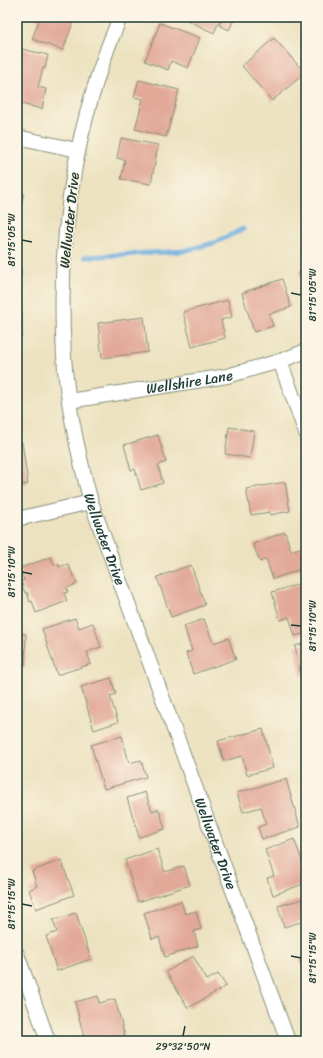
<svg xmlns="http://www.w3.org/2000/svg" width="323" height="1058" viewBox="0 0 323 1058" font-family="Sriracha,sans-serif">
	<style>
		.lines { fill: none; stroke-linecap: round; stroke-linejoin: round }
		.stream { stroke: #6cacdf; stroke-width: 5 }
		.building { fill: #e2a999 }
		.minor-casing { stroke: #86907a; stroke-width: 16 }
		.minor { stroke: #fff; stroke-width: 14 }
		.ticks { fill: none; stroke: #1f3d34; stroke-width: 1.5 }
		.labels { text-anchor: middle; stroke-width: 3; stroke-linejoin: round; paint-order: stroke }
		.street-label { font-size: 14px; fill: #1f3d34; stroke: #fcf5e5 }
		.neatline { fill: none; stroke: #1f3d34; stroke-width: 1.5 }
		.ticks-label { font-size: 10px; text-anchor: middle; fill: #1f3d34 }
	</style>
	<rect width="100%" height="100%" fill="#fcf5e5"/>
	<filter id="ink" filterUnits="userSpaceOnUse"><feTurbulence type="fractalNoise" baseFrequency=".025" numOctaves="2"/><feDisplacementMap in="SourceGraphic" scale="8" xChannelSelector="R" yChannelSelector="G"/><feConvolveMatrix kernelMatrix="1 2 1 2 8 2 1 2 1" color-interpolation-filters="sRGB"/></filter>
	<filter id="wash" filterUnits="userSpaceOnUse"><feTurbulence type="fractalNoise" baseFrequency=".012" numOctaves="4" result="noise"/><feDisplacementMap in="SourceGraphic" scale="16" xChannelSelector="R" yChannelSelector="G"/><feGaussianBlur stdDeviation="0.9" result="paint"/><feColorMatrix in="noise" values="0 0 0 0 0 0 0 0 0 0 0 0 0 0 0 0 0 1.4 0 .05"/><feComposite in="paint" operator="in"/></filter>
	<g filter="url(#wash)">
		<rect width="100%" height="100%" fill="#ece2c0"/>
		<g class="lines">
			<!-- stream -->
			<path class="stream" d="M85,257l98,-6 31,-8 29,-14
				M17,274h6"/>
		</g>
		<g id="blocks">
			<!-- building -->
			<path class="building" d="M32,17h43l-12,33 -31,-11 7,-19z
				M181,17h40l-7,16z
				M223,17h12l-6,13 -10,-5z
				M282,17h24v5l-24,-2z
				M160,23l40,15 -12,30 -17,-7 -3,9 -23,-9z
				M274,38l31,35 -33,28 -30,-35z
				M17,48l31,7 -3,13h-2l-5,19 8,2 -4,20 -25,-6z
				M139,80l40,10 -13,47 -31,-8 8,-30 -9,-2z
				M121,138l37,7 -7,39 -30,-5 4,-19 -8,-2z
				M17,191l7,2 -6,24h-1z
				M306,270v38l-6,-19 4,-2 -5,-15z
				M282,279l9,28 -22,7 4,12 -19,6 -12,-39z
				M228,300l4,17 -11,3 4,18 -33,9 -9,-35z
				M17,312h5v25h-5z
				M144,317l4,35 -46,6 -4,-35z
				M229,427l25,4 -4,27 -25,-4z
				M158,435l8,27 -8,3 5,18 -22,7 -6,-21 -4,1 -7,-25z
				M22,442l6,42 -11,2v-43z
				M285,482l5,29 -20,4v-3l-19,3 -5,-26z
				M285,532l6,19 15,-5v21l-33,12 -7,-20 -6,3 -7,-18z
				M51,557l3,8 4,-2 1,4 9,-3 9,20 -10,4 1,4 -4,1 3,8 -31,12 -4,-12 -2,1 -3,-10 -2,1 -4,-12 3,-1 -4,-12z
				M191,565l14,40 -34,12 -14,-40z
				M306,582v51l-11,3 -6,-19 -9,3 -8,-28z
				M75,618l4,10 14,-5 8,24 -14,5 4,12 -34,11 -15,-46z
				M204,619l9,24 15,-5 8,21 -43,15 -7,-21 6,-2 -8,-25z
				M17,634h9l-1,32h-8z
				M306,643v32l-5,1 -6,-30z
				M111,678l5,16 -6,2 8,26 -24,8 -13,-43z
				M263,729l10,39 -26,7 -5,-19 -18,5 -6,-20z
				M122,736l7,27 12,-3 5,17 -42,12 -13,-44z
				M286,779l14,48 -38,12 -4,-12 8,-3 -5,-17 -18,5 -6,-19z
				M145,792l7,19 7,-2 6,20 -26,8 -12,-39z
				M294,839l12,32v12l-33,12 -6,-17 7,-2 -9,-26z
				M157,849l8,23 19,-6 6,19 -52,17 -13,-42z
				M61,860l13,35 -38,14 -7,-19 8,-4 -5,-15z
				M306,898v40l-5,-16 -17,5 -6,-21z
				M181,901l4,13 11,-3 5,18 -7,2 4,15 -33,11 -6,-20 -7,2 -8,-26z
				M76,913l15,46 -34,12 -11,-35 11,-4 -4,-12z
				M193,956l14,24 11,-6 8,12 -38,22 -22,-36z
				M306,958v17l-6,-15z
				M98,996l1,7 16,-4 11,42h-41l-10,-39z"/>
		</g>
	</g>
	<g filter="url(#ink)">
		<use href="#blocks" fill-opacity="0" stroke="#86907a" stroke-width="1"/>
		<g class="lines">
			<!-- minor casing -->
			<g class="minor-casing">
				<g id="minor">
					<path id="s1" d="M120,17c-46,108 -63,222 -56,339 3,50 14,98 27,146l197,539"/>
					<path d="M17,137l60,13"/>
					<path d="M280,361l26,72"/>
					<path id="s2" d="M69,401l158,-25 53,-15 26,-10"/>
					<path d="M17,519l74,-17"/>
					<path d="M17,954l31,87"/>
				</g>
			</g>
			<!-- minor -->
			<use href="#minor" class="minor"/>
		</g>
	</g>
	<!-- ticks -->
	<path class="ticks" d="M22,240l10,2M291,293l10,2M22,572l10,2M291,625l10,1M22,904l10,2M291,956l10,2M183,1036l2,-10"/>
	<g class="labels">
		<!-- street labels -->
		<g class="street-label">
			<text transform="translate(69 220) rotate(-84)" y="5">Wellwater Drive</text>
			<text dy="5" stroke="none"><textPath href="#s2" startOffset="122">Wellshire Lane</textPath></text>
			<text dy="5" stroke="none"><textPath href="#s1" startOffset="535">Wellwater Drive</textPath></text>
			<text dy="5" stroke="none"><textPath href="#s1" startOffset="859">Wellwater Drive</textPath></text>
		</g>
	</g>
	<!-- margin -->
	<rect width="323" height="1058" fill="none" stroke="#fcf5e5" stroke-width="44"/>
	<rect x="22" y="22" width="279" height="1014" class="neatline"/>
	<g class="ticks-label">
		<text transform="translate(11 240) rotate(-90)" y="4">81°15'05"W</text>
		<text transform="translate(312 295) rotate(-90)" y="4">81°15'05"W</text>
		<text transform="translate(11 572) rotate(-90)" y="4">81°15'10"W</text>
		<text transform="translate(312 626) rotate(-90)" y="4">81°15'10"W</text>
		<text transform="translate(11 904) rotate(-90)" y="4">81°15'15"W</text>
		<text transform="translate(312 958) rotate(-90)" y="4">81°15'15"W</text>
		<text x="183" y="1050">29°32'50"N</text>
	</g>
</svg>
